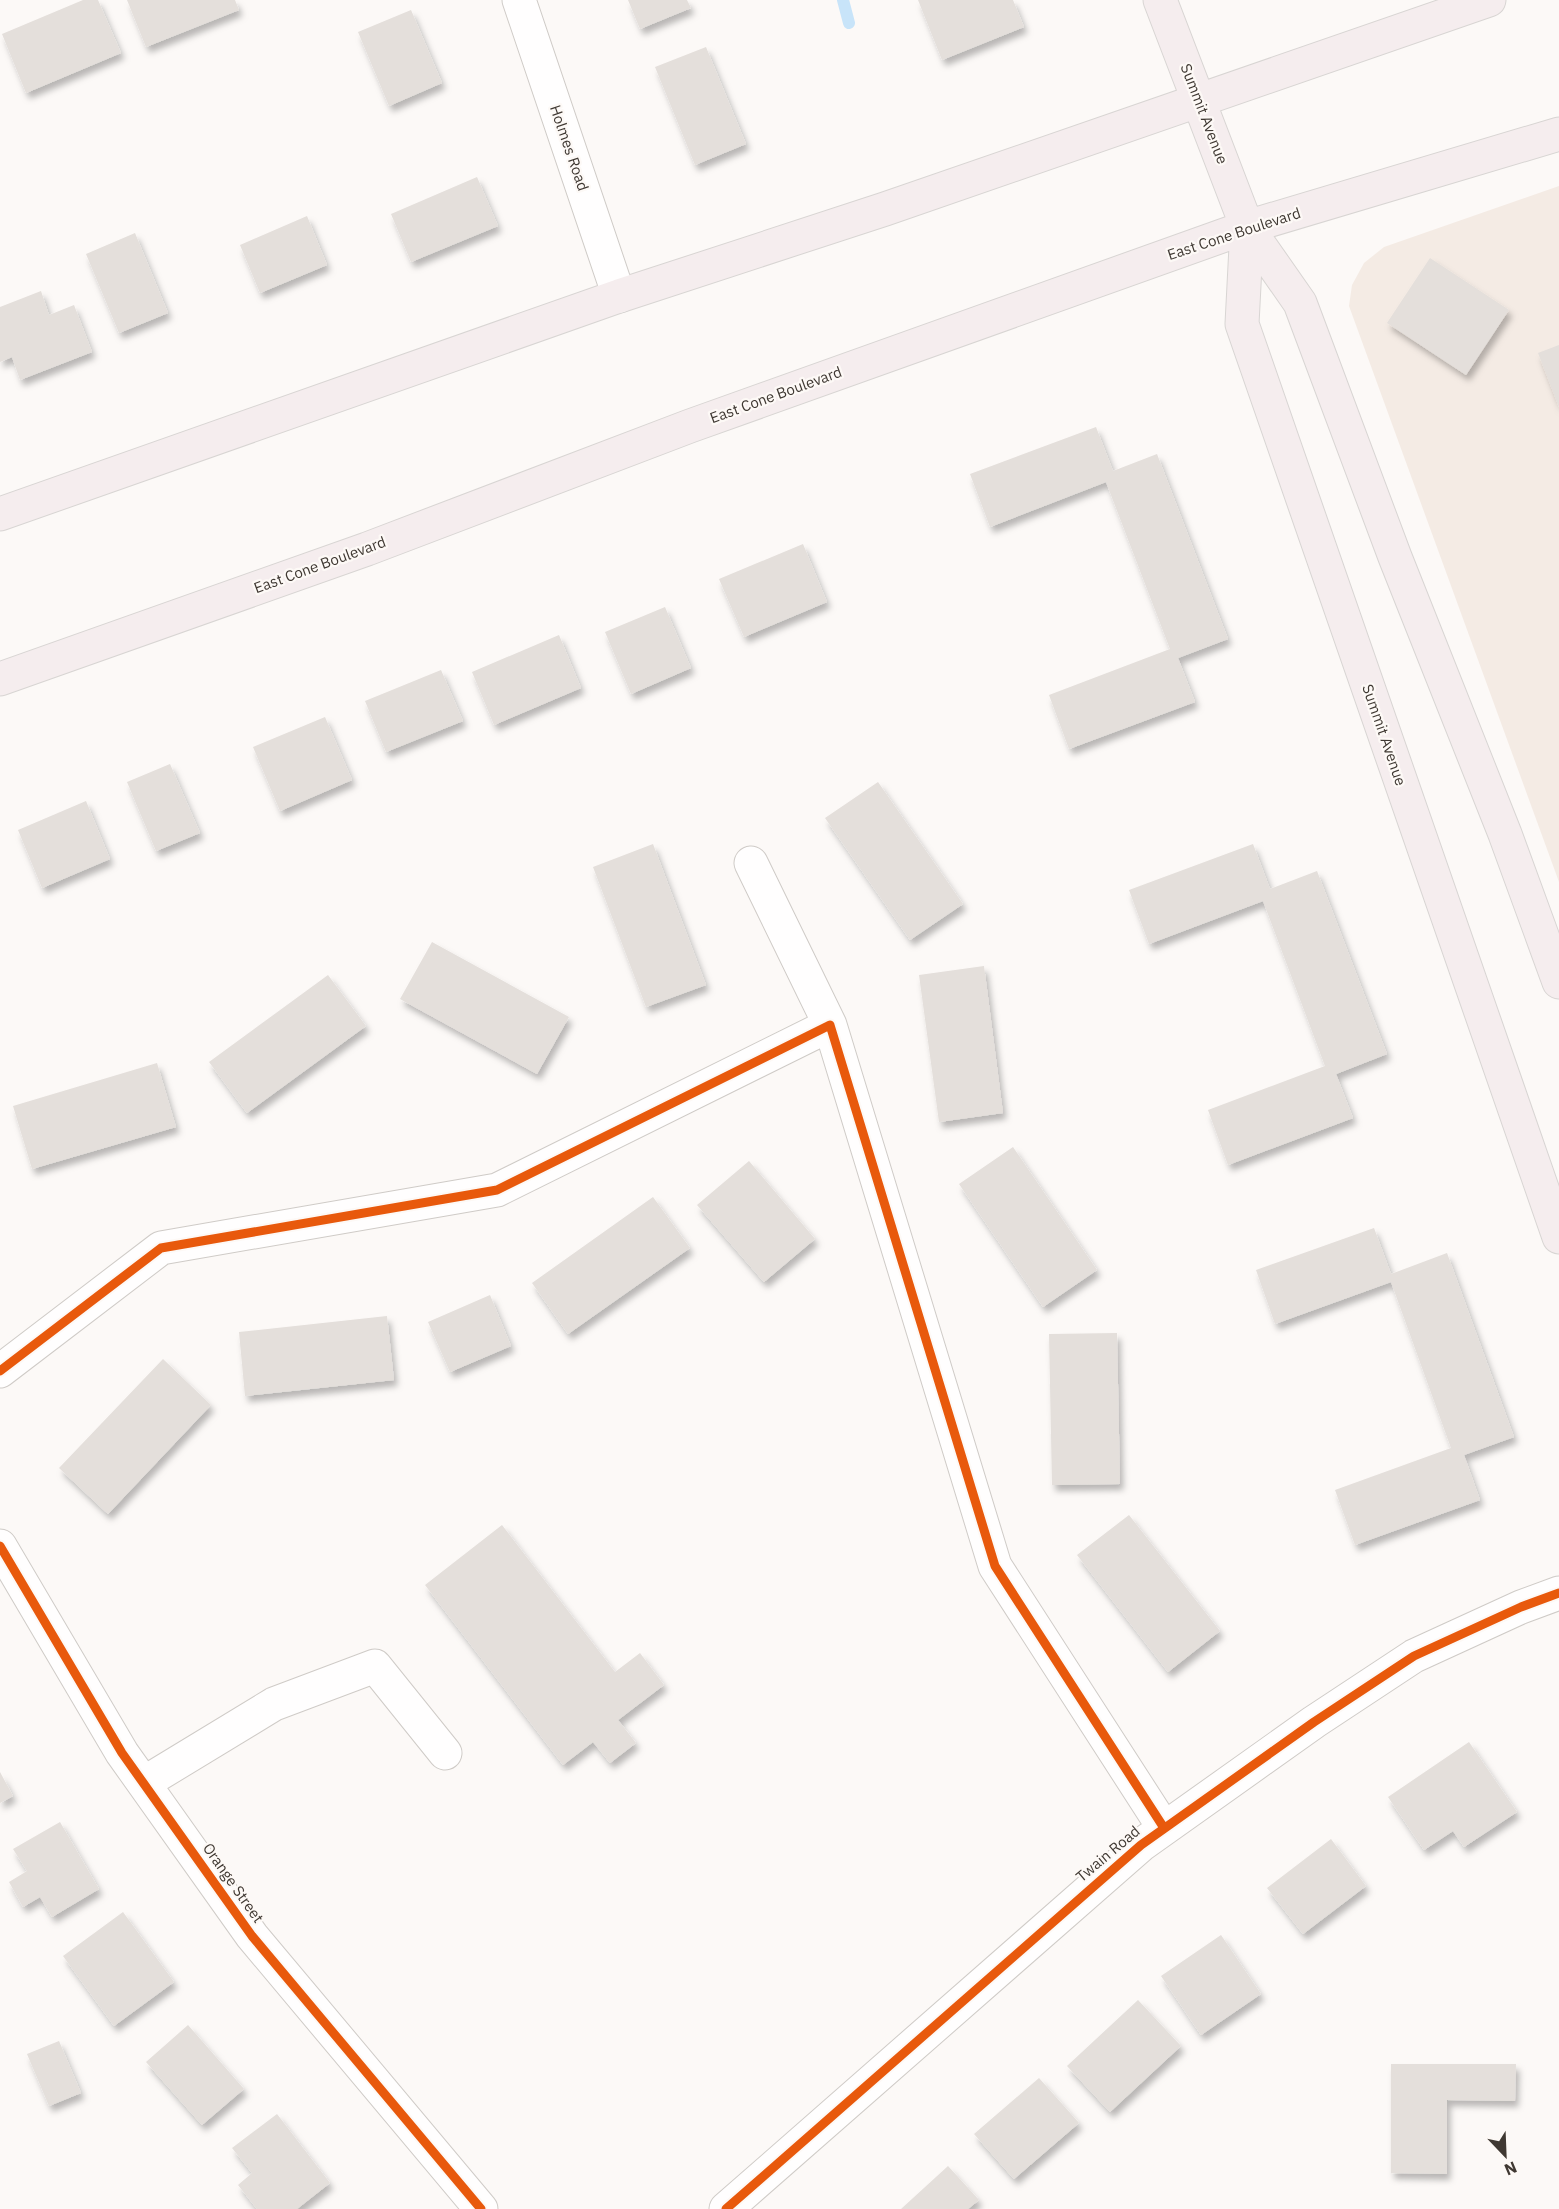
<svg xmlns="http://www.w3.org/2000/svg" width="1559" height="2209" viewBox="0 0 1559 2209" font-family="'IBM Plex Sans',sans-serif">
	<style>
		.built { fill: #f4ebe4 }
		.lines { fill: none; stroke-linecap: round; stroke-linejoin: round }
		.stream { stroke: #c8e4f9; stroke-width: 12 }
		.building { fill: #e4dfdb; filter: url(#shadow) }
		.minor-casing { stroke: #cfcbc7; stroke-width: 35 }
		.major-casing { stroke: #d8d5d3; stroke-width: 35 }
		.minor { stroke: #fffefe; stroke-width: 33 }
		.major { stroke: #f5edee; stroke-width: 33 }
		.cycleway-casing { stroke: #fdf9f6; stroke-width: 13 }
		.cycleway { stroke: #e8590c; stroke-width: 9 }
		.labels { text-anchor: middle; stroke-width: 4.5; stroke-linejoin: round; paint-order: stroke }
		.street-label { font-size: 15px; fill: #3f3832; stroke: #fdf9f6 }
	</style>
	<defs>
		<filter id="shadow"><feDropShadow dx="3.5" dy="6" stdDeviation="3" flood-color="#0004"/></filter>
	</defs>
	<rect width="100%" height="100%" fill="#fcf9f7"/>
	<!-- built -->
	<path class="built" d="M1559,186v696l-210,-576 3,-21 12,-22 20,-16z"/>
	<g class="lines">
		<!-- stream -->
		<path class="stream" d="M843,0l6,23"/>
	</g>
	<!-- building -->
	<path class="building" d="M83,0h15l23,53 -95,40 -24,-59z
		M127,0h108l4,10 -93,37z
		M628,0h59l4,8 -51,21z
		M918,0h95l11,27 -82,33z
		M411,10l31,73 -53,23 -31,-74z
		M706,47l40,97 -51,21 -40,-98z
		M477,177l21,49 -87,36 -20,-48z
		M307,216l20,49 -67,28 -20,-48z
		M135,233l33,80 -49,20 -33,-79z
		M1430,258l79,52 -43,65 -79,-52z
		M41,291l8,24 25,-10 18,47 -72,28 -8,-23 -12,5v-55z
		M1559,345v62l-21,-54z
		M1096,427l17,44 44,-17 71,185 -50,19 17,44 -126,47 -20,-54 121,-46 -64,-167 -116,45 -20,-53z
		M803,544l24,58 -83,35 -25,-58z
		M665,607l26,61 -60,26 -26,-62z
		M559,635l22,53 -87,37 -22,-53z
		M441,670l22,51 -77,31 -21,-51z
		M325,717l27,63 -72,31 -27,-64z
		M170,764l30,69 -44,18 -29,-69z
		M878,782l85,122 -53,36 -85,-122z
		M86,801l24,58 -68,29 -24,-58z
		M653,844l53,141 -60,22 -53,-140z
		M1253,844l17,45 47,-18 70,183 -51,20 17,44 -125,47 -20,-55 117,-44 -62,-165 -114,43 -20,-54z
		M432,942l137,75 -32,57 -137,-75z
		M984,966l19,147 -64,9 -20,-147z
		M328,975l38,51 -119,87 -38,-51z
		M157,1063l19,64 -144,42 -19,-63z
		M1013,1147l84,123 -54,37 -84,-123z
		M749,1161l66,78 -51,43 -67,-77z
		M653,1197l37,51 -122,86 -36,-51z
		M1374,1228l17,46 56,-21 67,184 -50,18 16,45 -125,45 -20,-55 116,-42 -60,-166 -116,42 -19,-54z
		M490,1295l21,51 -61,26 -22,-50z
		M387,1316l7,64 -149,16 -6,-64z
		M1117,1333l3,151 -68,1 -3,-151z
		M163,1359l48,46 -103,109 -49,-46z
		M1129,1515l91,116 -52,41 -91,-117z
		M502,1525l113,147 25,-19 24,32 -46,35 18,23 -26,20 -17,-21 -30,23 -138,-180z
		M1469,1742l48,70 -53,35 -11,-16 -29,19 -36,-53z
		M0,1772l13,24 -13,7z
		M60,1822l39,67 -47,28 -12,-20 -17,10 -14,-25 18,-11 -14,-22z
		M1331,1839l35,47 -63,48 -36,-46z
		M123,1912l51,70 -60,44 -51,-70z
		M1221,1935l40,59 -60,41 -40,-59z
		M1138,2000l43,46 -71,66 -43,-46z
		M188,2025l56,64 -42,36 -56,-63z
		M59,2041l22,52 -32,13 -22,-52z
		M1391,2064h125l-1,37 -68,-1v74l-56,-1z
		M1039,2078l40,45 -65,56 -40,-45z
		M277,2114l53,69 -33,26h-40l-19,-24 14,-12 -20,-25z
		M948,2166l31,34 -11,9h-67z"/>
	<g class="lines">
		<!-- minor casing -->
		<g class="minor-casing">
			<path id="minor" d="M519,0l100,296
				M751,863l79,162
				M0,1371l161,-123 336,-58 333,-165 165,541 169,262
				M0,1546l122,207 130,183 229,273
				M144,1783l130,-79 101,-38 70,87
				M726,2209l415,-364 173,-123 100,-66 107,-49 38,-14"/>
		</g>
		<!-- major casing -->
		<g class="major-casing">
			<path id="major" d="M1160,0l87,227 53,76 95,254 110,277 54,148
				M1247,227l-5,97 317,913
				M0,514l619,-218 266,-87 604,-209
				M0,679l367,-130 323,-123 557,-199 312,-93"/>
		</g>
		<!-- minor -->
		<use href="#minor" class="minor"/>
		<!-- major -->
		<use href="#major" class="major"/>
		<!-- cycleway casing -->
		<g class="cycleway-casing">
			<path id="cycleway" d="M0,1371l161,-123 336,-58 333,-165 165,541 169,262
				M0,1546l122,207 130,183 229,273
				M726,2209l415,-364 173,-123 100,-66 107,-49 38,-14"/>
		</g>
		<!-- cycleway -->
		<use href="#cycleway" class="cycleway"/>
	</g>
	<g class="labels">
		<!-- street labels -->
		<g class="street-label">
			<text transform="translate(1204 114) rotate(69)" y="5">Summit Avenue</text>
			<text transform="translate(569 148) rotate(71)" y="5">Holmes Road</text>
			<text transform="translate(1234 234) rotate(-18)" y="5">East Cone Boulevard</text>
			<text transform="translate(776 395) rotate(-20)" y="5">East Cone Boulevard</text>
			<text transform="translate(320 565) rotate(-20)" y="5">East Cone Boulevard</text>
			<text transform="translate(1384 735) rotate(71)" y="5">Summit Avenue</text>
			<text transform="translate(1108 1854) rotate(-40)" y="5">Twain Road</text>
			<text transform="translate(233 1883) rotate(55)" y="5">Orange Street</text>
		</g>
	</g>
	<!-- north arrow -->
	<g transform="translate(1505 2155) rotate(157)" stroke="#fdf9f6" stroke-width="4.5" paint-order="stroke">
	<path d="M0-4.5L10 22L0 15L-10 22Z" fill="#3f3832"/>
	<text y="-9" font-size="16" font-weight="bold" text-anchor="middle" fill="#3f3832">N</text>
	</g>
</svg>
